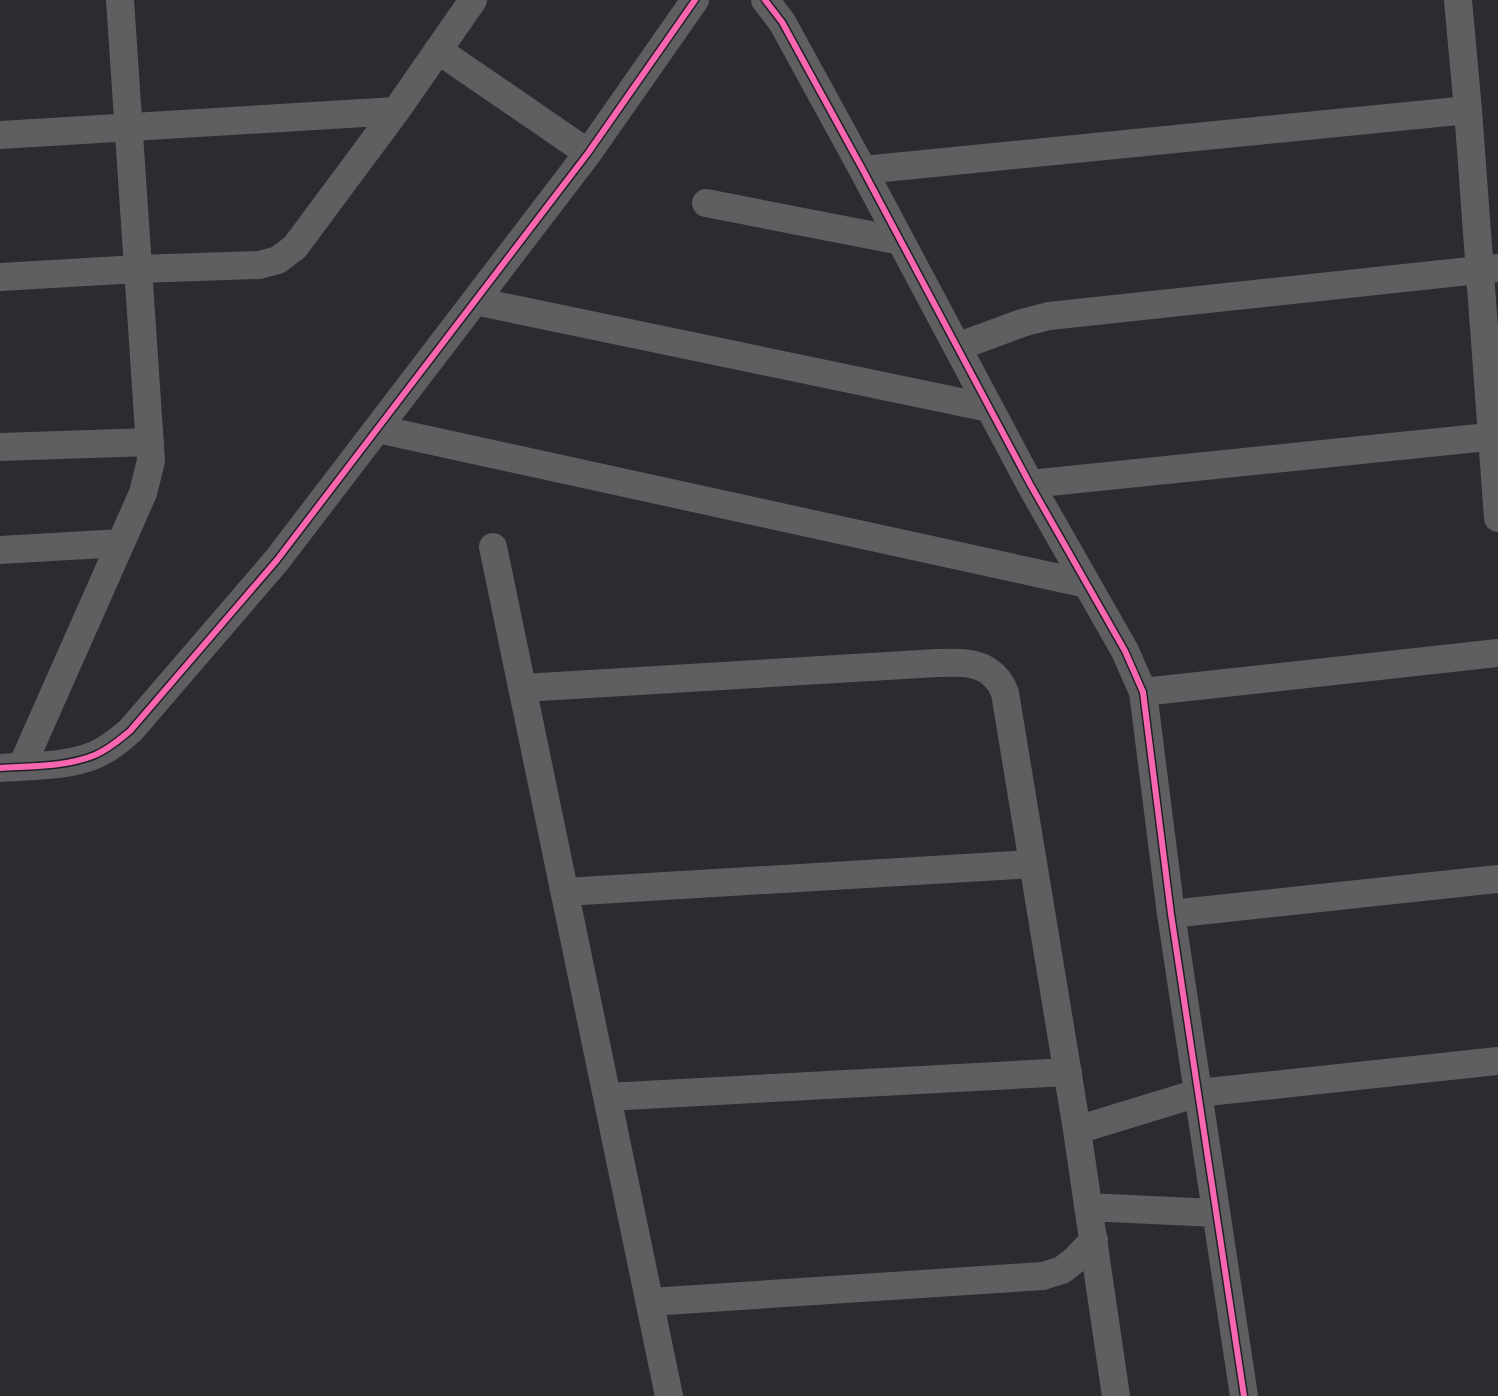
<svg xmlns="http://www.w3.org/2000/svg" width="1498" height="1396" viewBox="0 0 1498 1396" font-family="'Source Sans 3',sans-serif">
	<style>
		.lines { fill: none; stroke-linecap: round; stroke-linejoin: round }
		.minor { stroke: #5f5f61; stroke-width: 28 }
		.cycleway-casing { stroke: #202027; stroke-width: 9 }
		.cycleway { stroke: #f766af; stroke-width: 6 }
	</style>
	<rect width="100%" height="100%" fill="#2b2b30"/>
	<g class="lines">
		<!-- minor -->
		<path class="minor" d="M765,0l17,22 81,148 167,314 95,167 18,41 28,222 73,482
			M1458,0l10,110 30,408
			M438,50l150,103
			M0,135l396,-24
			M863,170l605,-60
			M706,203l195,38
			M0,277l138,-8 121,-4 19,-5 17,-13 101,-136 77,-111
			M475,301l514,107
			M957,347l65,-24 27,-7 449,-48
			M378,429l709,155
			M0,447l150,-5
			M1030,484l468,-48
			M493,547l176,849
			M0,550l121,-7
			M523,688l414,-25c22,0 45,-3 60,16 4,4 6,9 8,14l72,437 39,266
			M1143,692l355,-39
			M22,766l121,-273 8,-32 -31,-461
			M0,768c31,-2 66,-1 95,-13 14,-6 24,-15 35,-24l147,-171 311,-407 107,-153
			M565,892l468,-28
			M1171,914l327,-35
			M607,1097l461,-25
			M1077,1130l121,-37 300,-32
			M1088,1207l127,6
			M650,1302l393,-26 19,-6 14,-11 18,-19"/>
		<!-- cycleway casing -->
		<g class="cycleway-casing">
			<path id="cycleway" d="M765,0l17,22 81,148 167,314 95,167 18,41 28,222 73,482
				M0,768c31,-2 66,-1 95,-13 14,-6 24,-15 35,-24l147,-171 311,-407 107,-153"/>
		</g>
		<!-- cycleway -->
		<use href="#cycleway" class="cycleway"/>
	</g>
</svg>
